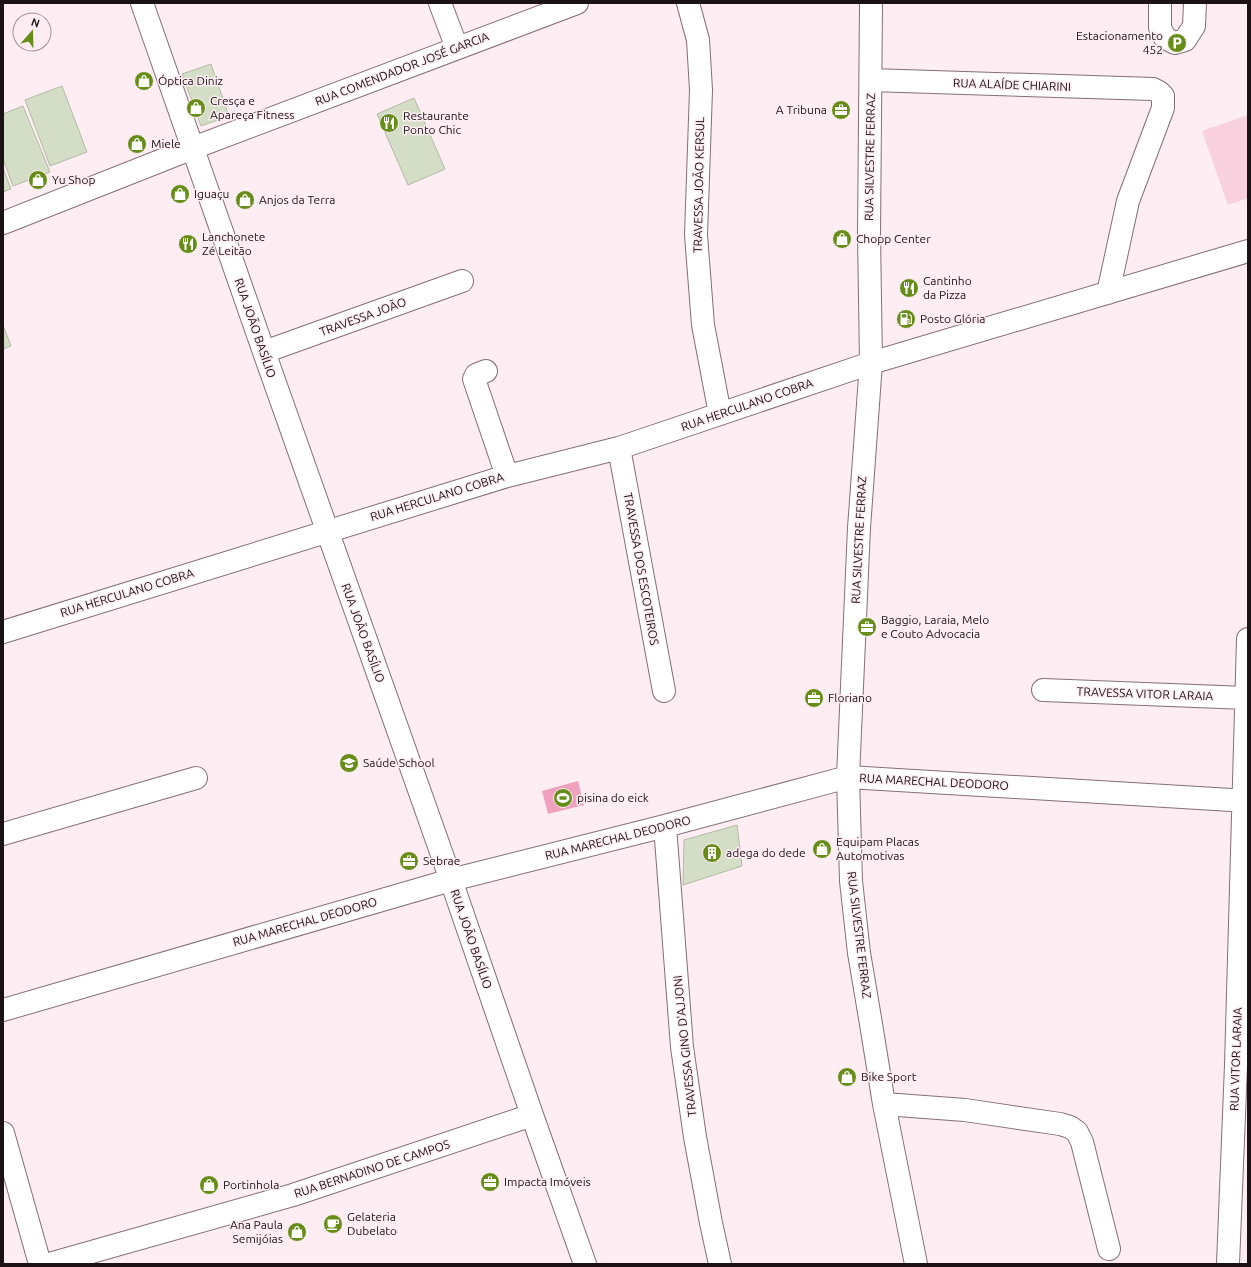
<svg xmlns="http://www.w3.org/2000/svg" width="1251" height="1267" viewBox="0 0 1251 1267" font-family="Ubuntu,sans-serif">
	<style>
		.green { fill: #f8d0de }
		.water { fill: #efa1be }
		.building { fill: #d4dec7; stroke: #b0bba4 }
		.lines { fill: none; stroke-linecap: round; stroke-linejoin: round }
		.minor-casing { stroke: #866e76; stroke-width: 24 }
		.minor { stroke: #fff; stroke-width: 22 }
		.labels { text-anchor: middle; stroke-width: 3; stroke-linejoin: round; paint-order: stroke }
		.poi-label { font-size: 12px; fill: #1c1216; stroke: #feedf3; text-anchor: start }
		.street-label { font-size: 12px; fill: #1c1216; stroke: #feedf3 }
	</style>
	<rect width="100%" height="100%" fill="#feedf3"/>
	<!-- green -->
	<path class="green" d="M1248,115v83l-20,7 -26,-74z"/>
	<!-- water -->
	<path class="water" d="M578,781l6,24 -36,9 -6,-23z"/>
	<!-- building -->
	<path class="building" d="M211,64l18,52 -28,10 -19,-52z
		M62,86l25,66 -37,14 -25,-66z
		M414,98l31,71 -37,16 -31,-71z
		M23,106l27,66 -37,14 -10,-27v-45z
		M3,168l8,21 -8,3z
		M3,325l8,21 -8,3z
		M737,825l5,41 -59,19 1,-45z"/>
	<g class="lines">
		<!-- minor casing -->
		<g class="minor-casing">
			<path id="minor" d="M142,3l122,349 187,528 81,235 53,149
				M440,3l17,45
				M688,3l10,37 3,50 -5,145 7,90 17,89
				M871,3l-2,231 2,129 -12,165 -11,249 3,104 8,72 11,65 14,86 32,160
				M1160,3v25l5,10 10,5 10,-3 9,-14 1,-23
				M871,80l282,9 6,3 4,4v12l-35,93 -20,92
				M3,223l190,-75 384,-145
				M264,352l198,-71
				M486,371l-10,4 -2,4 33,97
				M619,448l45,243
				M3,632l504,-156 112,-28 252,-85 377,-112
				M1043,690l203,8
				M665,826l17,221 13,90 16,86 9,41
				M3,834l193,-56
				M3,1010l448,-130 214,-54 183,-49 400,24
				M884,1104l81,6 95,14 10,3 7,5 5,10 27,107
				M3,1133l37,131
				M49,1264l244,-69 239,-80
				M1228,1264l8,-199 12,-426"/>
		</g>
		<!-- minor -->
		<use href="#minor" class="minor"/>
	</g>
	<!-- icons -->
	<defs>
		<g id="parking-disc" transform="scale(1)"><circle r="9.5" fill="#668d18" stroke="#feedf3"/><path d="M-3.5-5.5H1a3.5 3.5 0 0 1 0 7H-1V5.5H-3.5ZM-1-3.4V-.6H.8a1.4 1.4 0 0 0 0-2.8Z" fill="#fff"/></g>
		<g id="shop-disc" transform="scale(1)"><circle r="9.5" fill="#668d18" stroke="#feedf3"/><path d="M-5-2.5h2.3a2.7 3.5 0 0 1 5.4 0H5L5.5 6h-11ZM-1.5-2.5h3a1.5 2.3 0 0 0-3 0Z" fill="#fff"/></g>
		<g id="office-disc" transform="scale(1)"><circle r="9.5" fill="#668d18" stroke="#feedf3"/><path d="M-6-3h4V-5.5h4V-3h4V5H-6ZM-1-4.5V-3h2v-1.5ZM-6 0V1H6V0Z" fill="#fff"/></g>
		<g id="restaurant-disc" transform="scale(1)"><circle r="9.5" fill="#668d18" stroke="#feedf3"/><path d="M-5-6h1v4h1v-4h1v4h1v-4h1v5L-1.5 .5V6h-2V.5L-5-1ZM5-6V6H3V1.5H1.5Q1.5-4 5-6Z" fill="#fff"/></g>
		<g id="fuel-disc" transform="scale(1)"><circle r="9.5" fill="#668d18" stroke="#feedf3"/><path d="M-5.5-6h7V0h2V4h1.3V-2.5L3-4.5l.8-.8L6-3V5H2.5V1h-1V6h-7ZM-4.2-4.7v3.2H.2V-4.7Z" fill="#fff"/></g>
		<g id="school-disc" transform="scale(1)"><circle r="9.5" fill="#668d18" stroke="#feedf3"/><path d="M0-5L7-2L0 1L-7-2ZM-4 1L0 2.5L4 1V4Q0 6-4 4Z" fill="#fff"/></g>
		<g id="stadium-disc" transform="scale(1)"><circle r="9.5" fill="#668d18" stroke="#feedf3"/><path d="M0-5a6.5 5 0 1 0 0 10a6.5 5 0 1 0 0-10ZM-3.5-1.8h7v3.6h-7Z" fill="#fff"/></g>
		<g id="building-disc" transform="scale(1)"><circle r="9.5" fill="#668d18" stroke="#feedf3"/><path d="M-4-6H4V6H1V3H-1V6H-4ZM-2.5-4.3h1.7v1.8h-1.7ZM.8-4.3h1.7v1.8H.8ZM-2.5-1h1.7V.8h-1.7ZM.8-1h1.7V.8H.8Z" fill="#fff"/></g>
		<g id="cafe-disc" transform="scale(1)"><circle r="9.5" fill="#668d18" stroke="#feedf3"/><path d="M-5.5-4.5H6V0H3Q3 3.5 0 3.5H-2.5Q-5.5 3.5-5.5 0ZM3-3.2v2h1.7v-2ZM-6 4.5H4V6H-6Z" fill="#fff"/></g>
	</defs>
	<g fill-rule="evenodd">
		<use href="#parking-disc" x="1177" y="43"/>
		<use href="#shop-disc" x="144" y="81"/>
		<use href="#shop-disc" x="196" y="108"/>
		<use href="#office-disc" x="841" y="110"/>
		<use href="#restaurant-disc" x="389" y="123"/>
		<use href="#shop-disc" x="137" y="144"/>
		<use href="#shop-disc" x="38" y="180"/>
		<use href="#shop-disc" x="180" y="194"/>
		<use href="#shop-disc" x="245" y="200"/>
		<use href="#shop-disc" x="842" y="239"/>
		<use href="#restaurant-disc" x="188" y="244"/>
		<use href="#restaurant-disc" x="909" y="288"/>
		<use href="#fuel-disc" x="906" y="319"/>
		<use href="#office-disc" x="867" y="627"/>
		<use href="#office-disc" x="814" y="698"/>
		<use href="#school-disc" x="349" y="763"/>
		<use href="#stadium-disc" x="563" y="798"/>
		<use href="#shop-disc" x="822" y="849"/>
		<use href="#building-disc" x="712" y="853"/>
		<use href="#office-disc" x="409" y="861"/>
		<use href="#shop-disc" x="847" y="1077"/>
		<use href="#office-disc" x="490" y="1182"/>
		<use href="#shop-disc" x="209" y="1185"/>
		<use href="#cafe-disc" x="333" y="1224"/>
		<use href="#shop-disc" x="297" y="1232"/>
	</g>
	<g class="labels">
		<!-- poi labels -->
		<g class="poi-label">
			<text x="1163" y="40" text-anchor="end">Estacionamento<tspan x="1163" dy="14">452</tspan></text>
			<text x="158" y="85">Óptica Diniz</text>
			<text x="210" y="105">Cresça e<tspan x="210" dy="14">Apareça Fitness</tspan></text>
			<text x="827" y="114" text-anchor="end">A Tribuna</text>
			<text x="403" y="120">Restaurante<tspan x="403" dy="14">Ponto Chic</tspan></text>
			<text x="151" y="148">Miele</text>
			<text x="52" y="184">Yu Shop</text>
			<text x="194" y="198">Iguaçu</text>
			<text x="259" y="204">Anjos da Terra</text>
			<text x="202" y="241">Lanchonete<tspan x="202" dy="14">Zé Leitão</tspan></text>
			<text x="856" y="243">Chopp Center</text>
			<text x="923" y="285">Cantinho<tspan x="923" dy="14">da Pizza</tspan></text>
			<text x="920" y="323">Posto Glória</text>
			<text x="881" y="624">Baggio, Laraia, Melo<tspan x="881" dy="14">e Couto Advocacia</tspan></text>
			<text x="828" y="702">Floriano</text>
			<text x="363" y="767">Saúde School</text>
			<text x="577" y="802">pisina do eick</text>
			<text x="836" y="846">Equipam Placas<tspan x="836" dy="14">Automotivas</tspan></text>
			<text x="726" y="857">adega do dede</text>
			<text x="423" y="865">Sebrae</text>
			<text x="861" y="1081">Bike Sport</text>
			<text x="504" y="1186">Impacta Imóveis</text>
			<text x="223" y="1189">Portinhola</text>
			<text x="347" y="1221">Gelateria<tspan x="347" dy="14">Dubelato</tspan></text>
			<text x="283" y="1229" text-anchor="end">Ana Paula<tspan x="283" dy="14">Semijóias</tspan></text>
		</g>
		<!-- street labels -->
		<g class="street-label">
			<text transform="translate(402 69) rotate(-21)" y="4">RUA COMENDADOR JOSÉ GARCIA</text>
			<text transform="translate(1012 85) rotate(2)" y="4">RUA ALAÍDE CHIARINI</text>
			<text transform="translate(870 157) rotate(-89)" y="4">RUA SILVESTRE FERRAZ</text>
			<text transform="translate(699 185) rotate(-89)" y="4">TRAVESSA JOÃO KERSUL</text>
			<text transform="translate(363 317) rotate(-20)" y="4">TRAVESSA JOÃO</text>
			<text transform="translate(255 328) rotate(71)" y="4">RUA JOÃO BASÍLIO</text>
			<text transform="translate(747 405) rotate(-19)" y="4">RUA HERCULANO COBRA</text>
			<text transform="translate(437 497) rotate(-17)" y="4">RUA HERCULANO COBRA</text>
			<text transform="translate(859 540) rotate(-87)" y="4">RUA SILVESTRE FERRAZ</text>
			<text transform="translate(641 569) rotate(80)" y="4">TRAVESSA DOS ESCOTEIROS</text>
			<text transform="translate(127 593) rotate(-17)" y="4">RUA HERCULANO COBRA</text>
			<text transform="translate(363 633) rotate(70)" y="4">RUA JOÃO BASÍLIO</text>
			<text transform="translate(1145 694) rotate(2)" y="4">TRAVESSA VITOR LARAIA</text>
			<text transform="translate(934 782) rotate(3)" y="4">RUA MARECHAL DEODORO</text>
			<text transform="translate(618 838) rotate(-14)" y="4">RUA MARECHAL DEODORO</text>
			<text transform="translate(305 922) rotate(-16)" y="4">RUA MARECHAL DEODORO</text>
			<text transform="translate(859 935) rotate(83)" y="4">RUA SILVESTRE FERRAZ</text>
			<text transform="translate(471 939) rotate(71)" y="4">RUA JOÃO BASÍLIO</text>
			<text transform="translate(685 1046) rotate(-96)" y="4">TRAVESSA GINO D'AJJONI</text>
			<text transform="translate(1236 1059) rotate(-88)" y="4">RUA VITOR LARAIA</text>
			<text transform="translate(372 1169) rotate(-18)" y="4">RUA BERNADINO DE CAMPOS</text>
		</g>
	</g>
	<!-- border -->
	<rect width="1251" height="1267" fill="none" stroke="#1c1216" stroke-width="8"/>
	<!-- north arrow -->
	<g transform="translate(32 32) rotate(20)"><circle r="19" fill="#feedf3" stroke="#a4959b"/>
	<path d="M0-3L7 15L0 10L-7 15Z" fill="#668d18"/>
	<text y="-6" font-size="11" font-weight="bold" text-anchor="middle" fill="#1c1216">N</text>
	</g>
</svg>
